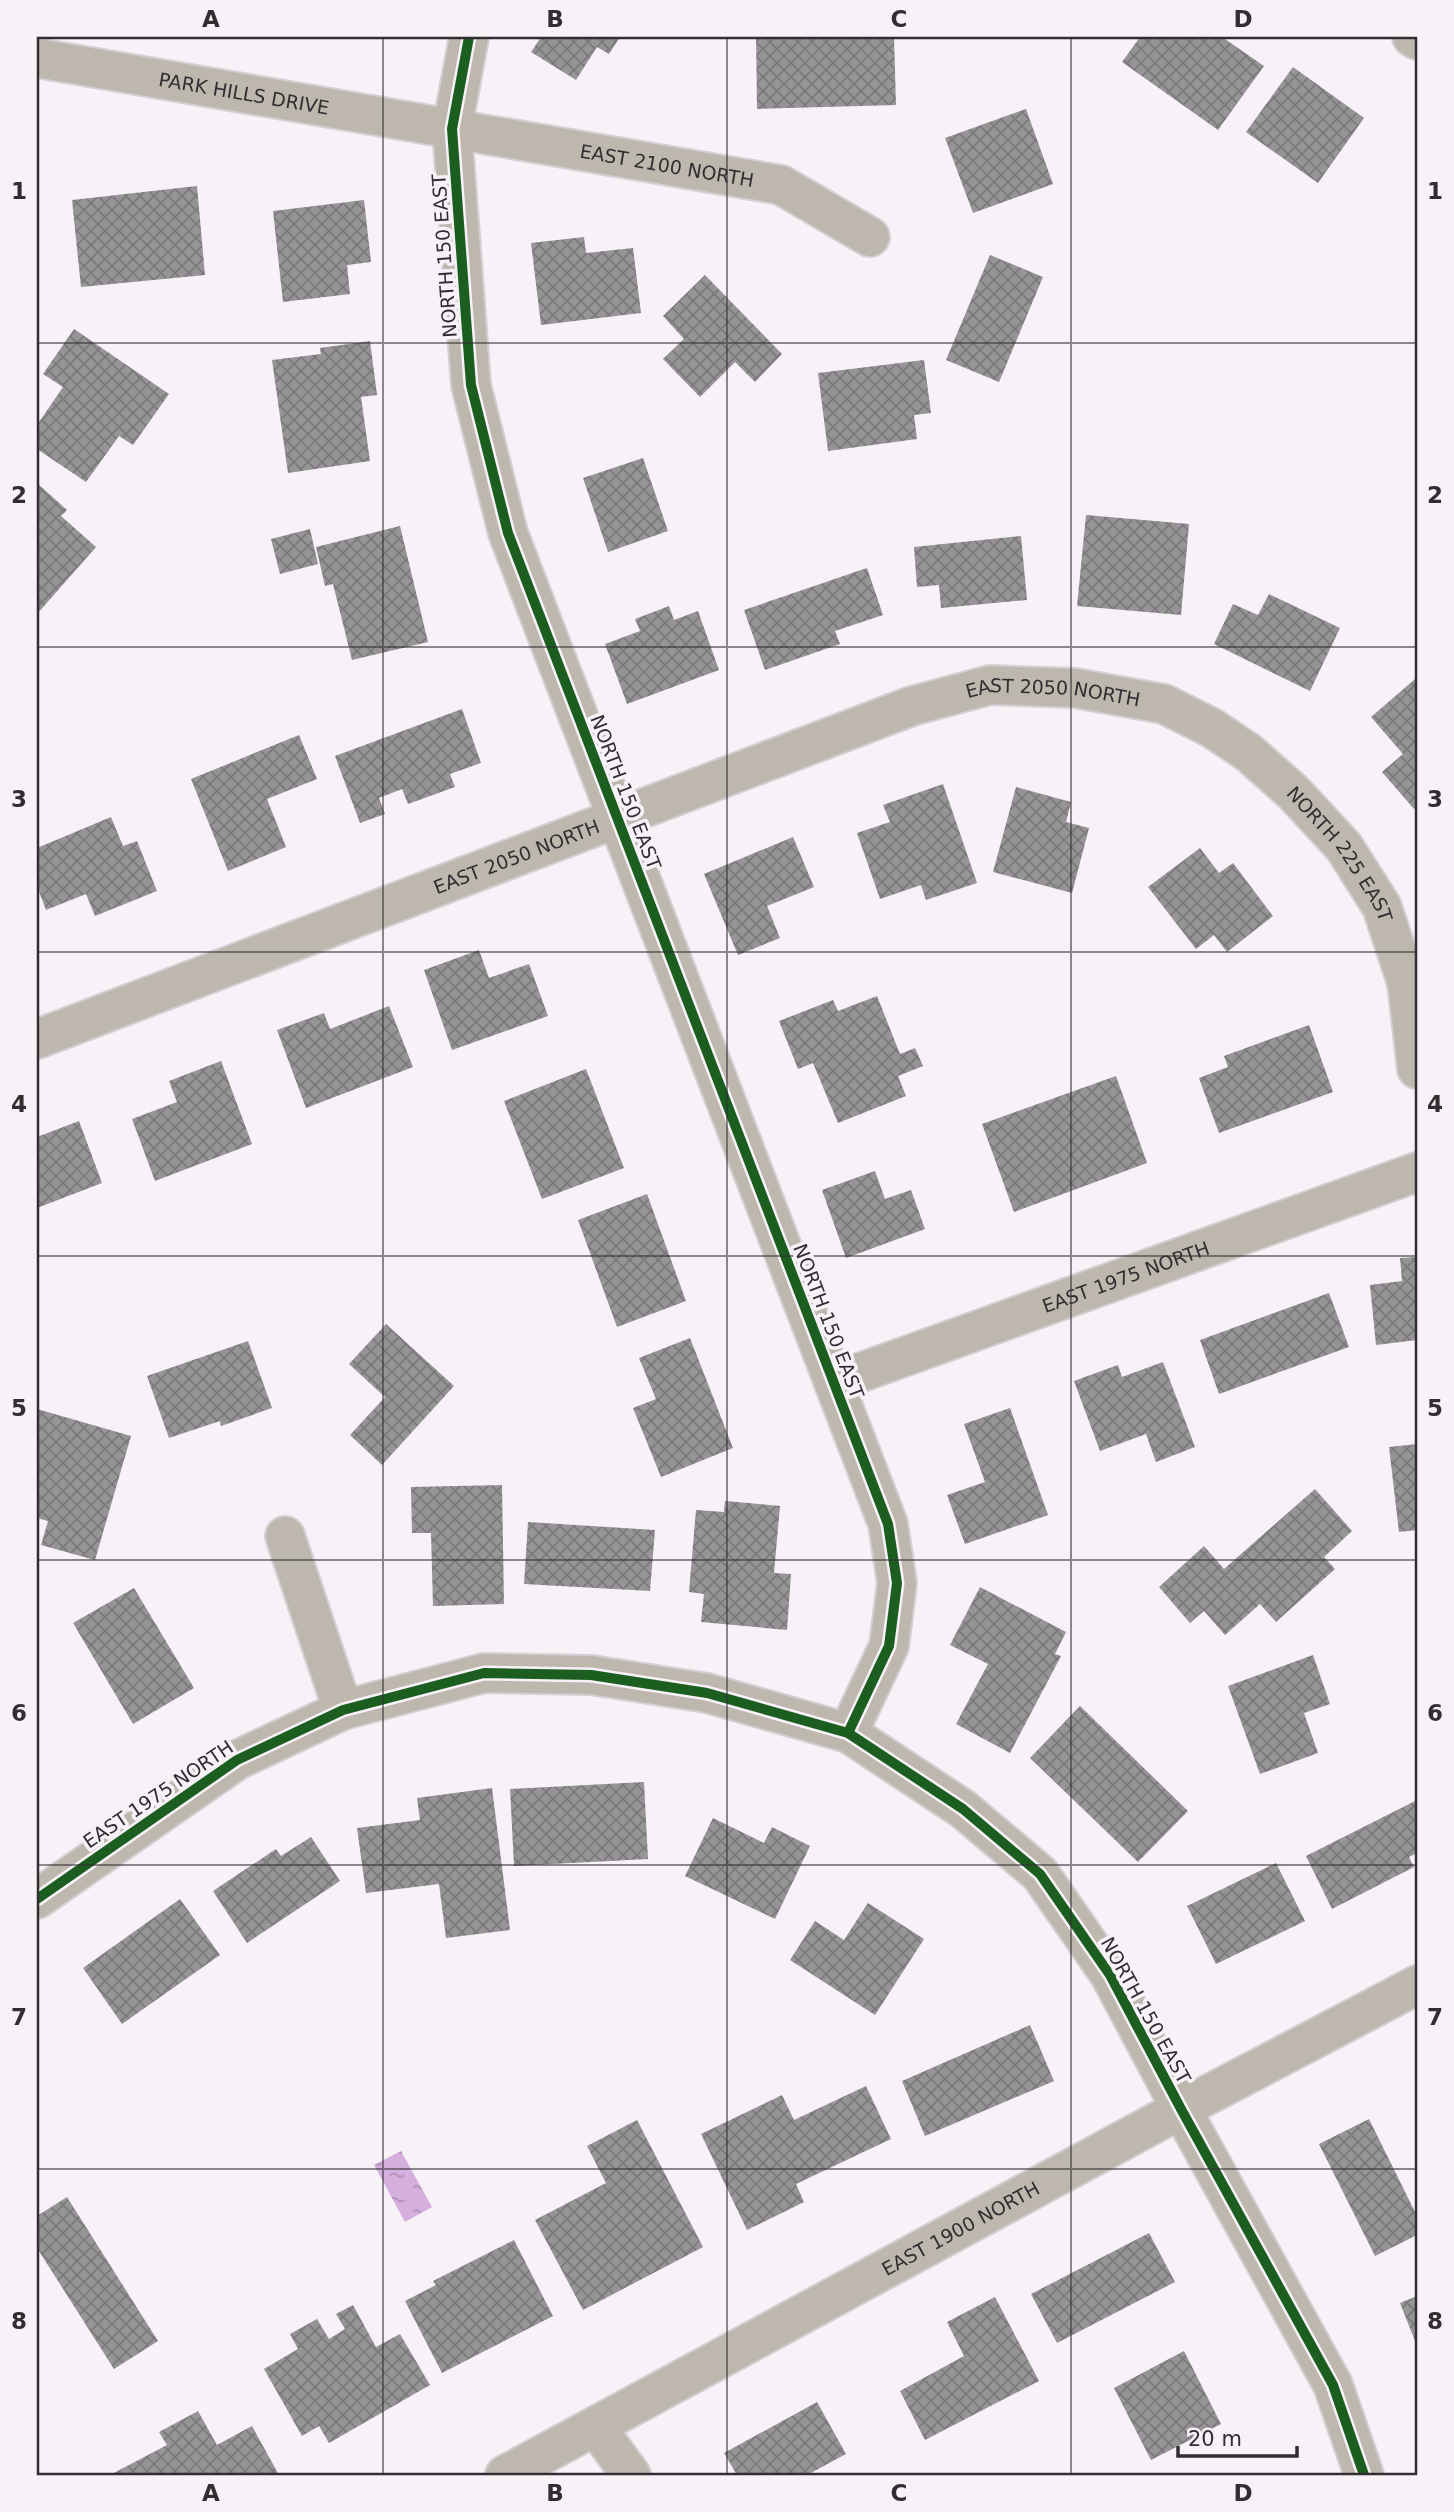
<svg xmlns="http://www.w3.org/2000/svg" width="1454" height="2512" viewBox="0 0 1454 2512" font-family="'DejaVu Sans',sans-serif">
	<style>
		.water { fill: url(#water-ripples) }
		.building { fill: url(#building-cross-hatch) }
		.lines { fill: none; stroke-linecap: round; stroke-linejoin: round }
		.street-casing { stroke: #d2d0d3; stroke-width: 42 }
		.street { stroke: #beb7ae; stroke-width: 38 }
		.cycleway-casing { stroke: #f7f1f8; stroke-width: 15 }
		.cycleway { stroke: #1b5e20; stroke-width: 10 }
		.grid { fill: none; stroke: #312e31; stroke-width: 2; stroke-opacity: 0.55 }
		.labels { text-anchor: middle; stroke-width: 7; stroke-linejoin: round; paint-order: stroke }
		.street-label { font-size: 19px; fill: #312e31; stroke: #f7f1f8 }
		.neatline { fill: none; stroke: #312e31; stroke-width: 2.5 }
		.grid-label { font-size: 23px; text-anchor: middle; font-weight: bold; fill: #312e31 }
	</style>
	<defs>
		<pattern id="water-ripples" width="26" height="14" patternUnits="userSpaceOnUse" patternTransform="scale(1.75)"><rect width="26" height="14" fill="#d5afdd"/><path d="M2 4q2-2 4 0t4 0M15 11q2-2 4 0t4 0" fill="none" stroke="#ad8fb4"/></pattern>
		<pattern id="building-cross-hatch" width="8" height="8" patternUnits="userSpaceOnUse" patternTransform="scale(1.75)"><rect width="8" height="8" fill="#979497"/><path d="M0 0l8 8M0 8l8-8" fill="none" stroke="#7c797c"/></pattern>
	</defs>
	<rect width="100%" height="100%" fill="#f6f2f7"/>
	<!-- water -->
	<path class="water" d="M401,2151l31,56 -27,15 -31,-57z"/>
	<!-- building -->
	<path class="building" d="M541,37h79l-11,17 -12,-7 -21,33 -45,-28z
		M756,37h138l2,68 -139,4z
		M1140,37h82l42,29 -46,64 -96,-68z
		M1293,67l71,51 -46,65 -72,-51z
		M1026,109l27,75 -80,29 -28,-75z
		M197,186l8,89 -124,12 -9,-87z
		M364,200l7,62 -24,3 3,29 -67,8 -10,-91z
		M584,237l2,16 47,-5 8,65 -100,12 -10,-82z
		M990,255l53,22 -44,105 -53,-22z
		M705,275l77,79 -27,28 -20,-20 -35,35 -37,-38 21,-20 -21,-23z
		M74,329l95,65 -36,51 -14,-9 -33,46 -49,-33v-24l26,-38 -20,-13z
		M370,341l7,54 -16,2 9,64 -82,12 -16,-113 49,-6 -1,-6z
		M924,360l7,53 -17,2 3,24 -89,12 -10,-78z
		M643,458l25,73 -60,21 -25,-74z
		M37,483l30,27 -6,6 35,31 -59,67z
		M1086,515l103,9 -8,91 -104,-9z
		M400,526l28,116 -76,18 -19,-76 -8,2 -9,-39z
		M310,529l8,35 -38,10 -9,-35z
		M1021,536l6,64 -86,8 -2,-23 -22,2 -3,-40z
		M867,568l16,47 -48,16 5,13 -75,26 -21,-60z
		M1269,594l71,34 -30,63 -96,-47 19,-40 25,11z
		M669,606l5,14 24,-9 21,59 -92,34 -22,-60 35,-13 -5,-12z
		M1415,679l2,3v124l-3,3 -32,-37 21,-18 -32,-37z
		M462,709l19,54 -31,11 5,13 -47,17 -6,-15 -23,9 6,16 -25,9 -25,-67z
		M299,735l18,44 -50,20 19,48 -58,24 -37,-92z
		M943,784l34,99 -51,17 -5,-15 -41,14 -23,-66 33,-11 -7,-17z
		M1016,787l55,15 -5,20 23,6 -17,65 -79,-21z
		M111,817l12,29 14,-5 20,50 -62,25 -9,-22 -40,16 -9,-24v-38z
		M793,837l21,50 -47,19 13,32 -42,17 -34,-81z
		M1200,848l19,25 14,-10 40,53 -46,36 -13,-17 -18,14 -48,-62z
		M479,950l10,28 40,-14 19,52 -96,34 -28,-80z
		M877,996l23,58 15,-6 8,18 -25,10 8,20 -68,27 -25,-60 -15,6 -19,-48 54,-21 5,11z
		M389,1006l24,61 -107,41 -29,-78 47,-17 6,16z
		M1309,1025l24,67 -114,41 -20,-55 29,-11 -4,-11z
		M221,1061l31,83 -97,37 -23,-62 45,-17 -8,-21z
		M586,1069l38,99 -82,31 -38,-98z
		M1116,1076l31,87 -133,49 -32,-88z
		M79,1121l23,62 -65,25v-71z
		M875,1171l10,28 26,-9 14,39 -79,29 -24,-68z
		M647,1194l39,107 -69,26 -39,-107z
		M1417,1257v83l-41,5 -6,-60 32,-4 -2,-23z
		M1329,1293l20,54 -130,47 -19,-54z
		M386,1324l68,62 -72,79 -32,-30 35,-38 -36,-33z
		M690,1338l43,110 -72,29 -28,-69 23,-9 -17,-41z
		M248,1341l24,67 -51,18 -1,-5 -51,17 -22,-62z
		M1163,1362l32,85 -39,15 -10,-28 -46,17 -26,-70 44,-16 4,12z
		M1010,1408l38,107 -83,29 -18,-49 38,-13 -21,-58z
		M37,1409l94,27 -36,124 -54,-15 7,-24 -11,-3z
		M1417,1444v86l-18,2 -10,-85z
		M502,1485l2,119 -71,2 -2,-73h-19l-1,-46z
		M1315,1489l37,42 -28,26 11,12 -59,53 -16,-18 -35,31 -21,-24 -14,12 -31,-36 45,-41 20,23z
		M725,1501l55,5 -6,67 17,1 -4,56 -86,-8 3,-28 -15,-2 7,-82 28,2z
		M528,1522l127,8 -5,61 -126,-7z
		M980,1587l86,45 -11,22 6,2 -51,97 -54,-29 32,-60 -38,-19z
		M134,1588l60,100 -61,36 -60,-101z
		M1313,1655l17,49 -26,9 14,40 -58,21 -32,-88z
		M1080,1706l108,105 -50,51 -108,-104z
		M644,1782l4,77 -134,7 -4,-77z
		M492,1788l18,142 -64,8 -7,-54 -73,9 -9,-65 63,-8 -3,-22z
		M1417,1800v53l-8,4 5,10 -82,42 -26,-53z
		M713,1818l51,25 8,-16 38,19 -35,73 -90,-43z
		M311,1837l29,44 -93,62 -34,-52 63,-42 5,7z
		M1276,1863l29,58 -89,43 -29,-58z
		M180,1899l40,56 -98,69 -39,-56z
		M868,1903l56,36 -49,76 -85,-55 25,-39 29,19z
		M1030,2025l24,56 -129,55 -23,-55z
		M866,2086l25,53 -95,45 8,18 -57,28 -46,-96 81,-39 12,25z
		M1369,2119l48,97v19l-42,21 -56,-112z
		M637,2120l66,127 -120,63 -48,-90 71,-37 -19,-37z
		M67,2197l91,144 -44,28 -77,-121v-32z
		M1149,2233l26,49 -118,61 -26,-49z
		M514,2240l39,76 -111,57 -37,-72 31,-16 -3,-4z
		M1417,2296v50l-17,-43z
		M995,2297l44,84 -114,59 -25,-49 64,-35 -17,-34z
		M353,2305l23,42 24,-13 30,51 -101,58 -10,-17 -17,10 -38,-67 34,-20 -8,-15 27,-15 12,20 16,-10 -9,-15z
		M1184,2351l37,73 -70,36 -37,-72z
		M817,2402l29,52 -39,21h-70l-13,-22z
		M198,2411l19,34 35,-19 27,49h-169l57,-30 -8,-13z"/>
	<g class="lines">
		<!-- street casing -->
		<g class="street-casing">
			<g id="street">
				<path d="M469,37l-17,92 19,256 37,148 380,991 9,59 -8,63 -41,87"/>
				<path d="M1412,37l5,3"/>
				<path id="s1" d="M37,58l744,127 89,52"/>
				<path id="s2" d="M37,1039l875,-333 78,-21 85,3 89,16 48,24 37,25 45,40 50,54 38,60 25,76 10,86"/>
				<path id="s3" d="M834,1382l583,-210"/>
				<path d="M285,1536l58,174"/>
				<path d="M37,1899l200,-139 106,-50 141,-37 107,2 116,18 141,40 115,76 77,65 70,101 71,134 152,276 31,90"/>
				<path d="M596,2427l35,48"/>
				<path id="s4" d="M505,2475l676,-366 236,-124"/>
			</g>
		</g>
		<!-- street -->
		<use href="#street" class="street"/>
		<!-- cycleway casing -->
		<g class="cycleway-casing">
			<path id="cycleway" d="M469,37l-17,92 19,256 37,148 380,991 9,59 -8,63 -41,87
				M37,1899l200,-139 106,-50 141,-37 107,2 116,18 141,40 115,76 77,65 70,101 71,134 152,276 31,90"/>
		</g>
		<!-- cycleway -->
		<use href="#cycleway" class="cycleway"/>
	</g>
	<!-- grid -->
	<path class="grid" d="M383,37v2438M727,37v2438M1071,37v2438M37,343h1380M37,647h1380M37,952h1380M37,1256h1380M37,1560h1380M37,1865h1380M37,2169h1380"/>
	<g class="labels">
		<!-- street labels -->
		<g class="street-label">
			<text dy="7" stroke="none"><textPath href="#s1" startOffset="210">PARK HILLS DRIVE</textPath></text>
			<text dy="7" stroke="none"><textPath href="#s1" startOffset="639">EAST 2100 NORTH</textPath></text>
			<text transform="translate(444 256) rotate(-94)" y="7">NORTH 150 EAST</text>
			<text dy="7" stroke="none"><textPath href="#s2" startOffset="1080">EAST 2050 NORTH</textPath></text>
			<text transform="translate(626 792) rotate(69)" y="7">NORTH 150 EAST</text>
			<text dy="7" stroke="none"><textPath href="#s2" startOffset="1428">NORTH 225 EAST</textPath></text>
			<text dy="7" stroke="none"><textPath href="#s2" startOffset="513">EAST 2050 NORTH</textPath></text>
			<text dy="7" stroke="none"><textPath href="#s3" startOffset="310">EAST 1975 NORTH</textPath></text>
			<text transform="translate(829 1321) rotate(69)" y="7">NORTH 150 EAST</text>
			<text transform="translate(158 1794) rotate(-34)" y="7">EAST 1975 NORTH</text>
			<text transform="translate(1146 2010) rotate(61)" y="7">NORTH 150 EAST</text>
			<text dy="7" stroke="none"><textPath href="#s4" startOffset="518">EAST 1900 NORTH</textPath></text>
		</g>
	</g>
	<!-- border -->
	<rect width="1454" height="2512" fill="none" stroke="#f7f1f8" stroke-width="77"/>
	<!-- scale -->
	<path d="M1178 2446v10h119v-10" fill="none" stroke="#312e31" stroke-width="3.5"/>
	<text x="1188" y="2446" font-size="21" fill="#312e31" stroke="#f7f1f8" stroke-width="5" paint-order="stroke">20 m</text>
	<rect x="38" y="38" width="1378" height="2436" class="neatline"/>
	<g class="grid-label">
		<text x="211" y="27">A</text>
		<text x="555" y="27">B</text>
		<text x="899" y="27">C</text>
		<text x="1243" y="27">D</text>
		<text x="19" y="199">1</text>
		<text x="1435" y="199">1</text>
		<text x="19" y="503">2</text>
		<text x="1435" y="503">2</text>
		<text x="19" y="807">3</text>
		<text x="1435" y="807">3</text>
		<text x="19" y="1112">4</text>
		<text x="1435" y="1112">4</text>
		<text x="19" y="1416">5</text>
		<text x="1435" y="1416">5</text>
		<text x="19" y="1721">6</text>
		<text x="1435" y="1721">6</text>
		<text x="19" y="2025">7</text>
		<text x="1435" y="2025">7</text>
		<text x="19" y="2329">8</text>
		<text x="1435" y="2329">8</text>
		<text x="211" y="2501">A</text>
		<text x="555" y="2501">B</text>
		<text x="899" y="2501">C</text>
		<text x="1243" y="2501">D</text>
	</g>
</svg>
